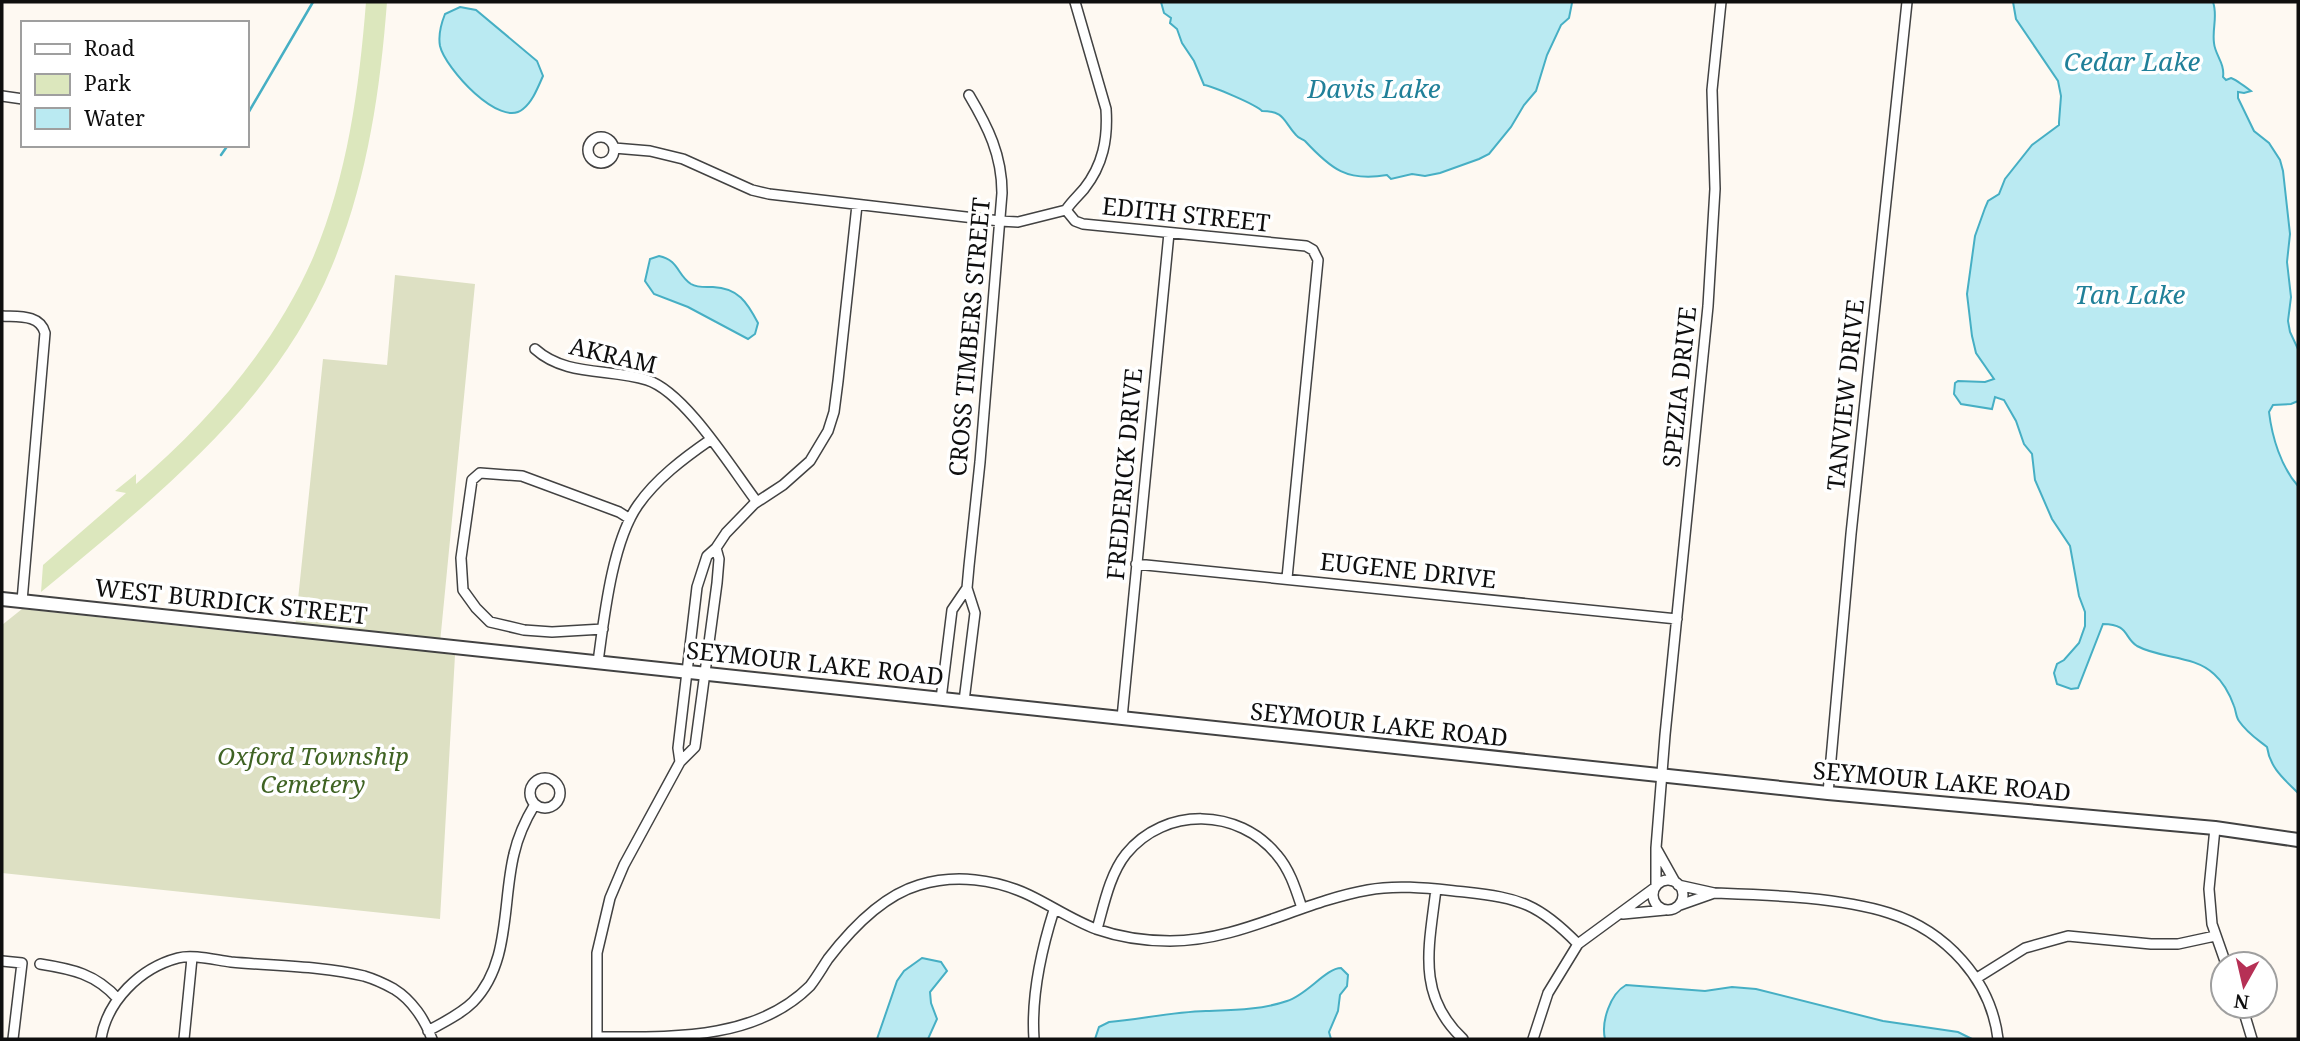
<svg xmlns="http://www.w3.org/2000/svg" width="2300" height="1041" viewBox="0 0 2300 1041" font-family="'Noto Serif',serif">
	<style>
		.green { fill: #dce7bd }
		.cemetery { fill: #dde0c3 }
		.water { fill: #baeaf2; stroke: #46afc4; stroke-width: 2 }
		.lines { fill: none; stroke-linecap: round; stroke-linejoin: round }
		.stream { stroke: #46afc4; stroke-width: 2.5 }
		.minor-casing { stroke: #424242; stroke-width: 12 }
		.tertiary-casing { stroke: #424242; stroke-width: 16 }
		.minor { stroke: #fff; stroke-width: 9 }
		.tertiary { stroke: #fff; stroke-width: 12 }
		.labels { text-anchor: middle; stroke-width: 7; stroke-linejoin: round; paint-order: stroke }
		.street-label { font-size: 24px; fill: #0f0f0f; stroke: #fff }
		.park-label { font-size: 24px; font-style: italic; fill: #3f6323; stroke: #fff }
		.water-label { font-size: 26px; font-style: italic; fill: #208099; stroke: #fff }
	</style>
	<rect width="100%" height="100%" fill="#fef9f2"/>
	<!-- green -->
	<path class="green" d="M366,2h21c-7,91 -20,179 -55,264 -57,139 -180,234 -291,326l2,-27 83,-72 -11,-2 21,-17v10c72,-62 137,-136 176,-224 35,-81 47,-170 54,-258z"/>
	<!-- cemetery -->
	<path class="cemetery" d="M395,275l80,9 -36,369 16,2 -15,264 -438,-46v-248l20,-16 272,29 29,-279 64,6z"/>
	<!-- water -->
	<path class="water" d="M1161,2h411v1l-3,15 -8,7 -14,30 -11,36 -12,14 -13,22 -22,27 -10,5 -39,14 -15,3 -13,-2 -21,5 -4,-4c-40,7 -56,-6 -82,-34 -3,-2 -7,-3 -9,-6 -13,-14 -11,-24 -34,-24 -5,-6 -50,-25 -58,-26l-10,-24 -12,-18 -5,-14 -7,-6 1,-5 -7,-5z
		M2013,2h200c5,14 -1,26 1,41 1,12 11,20 9,34l3,3 5,-2c4,1 16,10 20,13l-7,2 -6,-1v6l16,33 15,12 11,17 3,11 7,63 -3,28 4,35 -3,24 2,11 8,17v52l-7,3 -18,1 -4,7c3,25 12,55 29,74v307c-14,-14 -28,-25 -31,-46 -10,-8 -20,-14 -28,-26 -3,-4 -3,-10 -5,-15 -4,-11 -11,-24 -20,-32 -20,-19 -53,-15 -77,-28 -13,-8 -8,-22 -34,-22l-25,64 -7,1 -14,-5 -3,-11 3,-9 7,-4 15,-17 6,-17v-14l-6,-16 -9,-50 -18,-27 -17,-39 -3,-26 -8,-10 -8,-23 -12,-21 -9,-3 -3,12 -31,-5 -7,-10 1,-11 3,-2 27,1 9,-3 -18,-26 -4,-17 -5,-42 8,-58 10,-28 3,-7 11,-7 6,-15 27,-34 27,-20v-3l2,-26 -3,-15 -42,-62z
		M460,7l16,3 61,51 6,15c-5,11 -10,25 -20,33 -23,20 -78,-41 -83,-63 -2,-11 1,-22 5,-32z
		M659,256c20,4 18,19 32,28 7,4 14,3 22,3 25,1 34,15 45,36l-3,11 -7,5 -60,-32 -34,-13 -9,-13 5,-22z
		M922,958l19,4 6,9 -17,21 1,11 6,16 -9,20h-51l20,-58 7,-10z
		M1341,968l7,7 -1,11 -7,9 -2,16 -9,21 2,7h-236l4,-12 10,-5c32,-3 64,-10 97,-11 27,-1 55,-1 81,-10 20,-6 39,-33 54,-33z
		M1626,985l79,6 27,-4 24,2 127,32 75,11 14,7h-367c-4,-17 5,-45 21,-54z"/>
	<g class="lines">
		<!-- stream -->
		<path class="stream" d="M247,115l66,-113
			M221,155l7,-10"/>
		<!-- minor casing -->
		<g class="minor-casing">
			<path id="minor" d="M2,96l21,3
				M588 150a13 13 0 1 1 26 0a13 13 0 1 1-26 0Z
				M614,148l36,3 33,8 69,31 17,4 231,27 18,1 48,-12
				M1066,210l9,11 8,3 223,22 7,4 5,10 -31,318
				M1066,210c5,-8 12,-14 18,-21 19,-24 24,-50 22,-80l-31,-107
				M2,316c16,1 38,-2 43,17l-23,268
				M535,349c31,28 74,19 112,31 38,12 85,89 110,122
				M1136,564l541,55
				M603,629l-51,3 -28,-2 -34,-8 -14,-14 -13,-18 -2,-32 11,-78 8,-7 42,3 97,36 11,7
				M598,662c6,-44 14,-120 40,-157 18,-26 46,-47 72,-65
				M941,699l11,-89 15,-22
				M964,701l11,-88 -8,-25 2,-22 11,-104 22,-269c0,-38 -14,-66 -33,-98
				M1122,718l47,-485
				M680,762l-2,-14 19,-161 10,-31 9,-8 10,-15 28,-29 29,-19 27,-24 18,-30 6,-19 4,-31 19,-176
				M530 793a15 15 0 1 1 30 0a15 15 0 1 1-30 0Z
				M1828,793l23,-259 56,-532
				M2215,828l-6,61 3,35 14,40
				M1656,848l9,-113 43,-429 7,-117 -3,-99 9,-88
				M1653 895a15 15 0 1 1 30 0a15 15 0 1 1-30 0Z
				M1656,885v-37l19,34
				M1678,885l36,8 -34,12
				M1436,889c-7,58 -20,106 27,150
				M1714,893c53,2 125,4 175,20 57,18 102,67 109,126
				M1623,914l42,-4
				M1097,929c7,-25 13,-55 29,-75 39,-48 113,-46 151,1 13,15 19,35 25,53
				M2,961l20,2 -9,76
				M40,964c32,5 56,10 78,35
				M1977,978l48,-30 43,-12 83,8h27l37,-8
				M2242,1006l10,33
				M428,1031c16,-9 33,-17 45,-29 38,-39 29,-100 41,-148 4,-18 12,-35 21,-50
				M597,1037c73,0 158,4 213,-51 7,-9 12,-18 18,-27 23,-30 54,-63 91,-74 36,-11 76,-6 110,10 23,11 43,25 67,34 23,8 50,12 74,12 70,0 130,-39 198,-51 31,-6 66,-1 97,2 55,6 74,12 113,52
				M101,1039c6,-38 39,-71 77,-81 15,-4 37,2 53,4 44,4 91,4 133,14 10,3 21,8 30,13 18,11 31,31 38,50
				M184,1039l8,-81
				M597,1039v-86l13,-55 14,-33 56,-103 15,-15 22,-164 2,-24 -3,-11
				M1034,1039c-3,-43 7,-88 20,-129
				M1533,1039l15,-46 30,-49 75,-55"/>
		</g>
		<!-- tertiary casing -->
		<g class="tertiary-casing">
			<path id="tertiary" d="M2,599l1826,194 387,35 83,12"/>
		</g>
		<!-- minor -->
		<use href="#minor" class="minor"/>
		<!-- tertiary -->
		<use href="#tertiary" class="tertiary"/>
	</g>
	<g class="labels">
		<!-- street labels -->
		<g class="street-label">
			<text transform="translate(1186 215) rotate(6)" y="8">EDITH STREET</text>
			<text transform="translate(970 337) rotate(-85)" y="8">CROSS TIMBERS STREET</text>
			<text transform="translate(613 356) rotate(13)" y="8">AKRAM</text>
			<text transform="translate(1680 387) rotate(-84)" y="8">SPEZIA DRIVE</text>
			<text transform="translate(1846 395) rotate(-84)" y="8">TANVIEW DRIVE</text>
			<text transform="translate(1125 474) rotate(-85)" y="8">FREDERICK DRIVE</text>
			<text transform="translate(1408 571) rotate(6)" y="8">EUGENE DRIVE</text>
			<text transform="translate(231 602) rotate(6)" y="8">WEST BURDICK STREET</text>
			<text transform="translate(815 664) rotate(6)" y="8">SEYMOUR LAKE ROAD</text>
			<text transform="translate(1379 725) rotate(6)" y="8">SEYMOUR LAKE ROAD</text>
			<text transform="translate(1942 782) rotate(5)" y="8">SEYMOUR LAKE ROAD</text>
		</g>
		<!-- park labels -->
		<g class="park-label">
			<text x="313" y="765">Oxford Township<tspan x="313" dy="28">Cemetery</tspan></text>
		</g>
		<!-- water labels -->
		<g class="water-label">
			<text x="2132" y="71">Cedar Lake</text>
			<text x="1374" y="98">Davis Lake</text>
			<text x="2130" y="304">Tan Lake</text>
		</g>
	</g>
	<!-- border -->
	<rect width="2300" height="1041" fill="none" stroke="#0f0f0f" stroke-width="7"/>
	<!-- legend -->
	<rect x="21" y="21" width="228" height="126" fill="#ffffff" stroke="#9f9f9f" stroke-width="2"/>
	<rect x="35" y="44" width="35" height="10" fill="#ffffff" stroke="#9f9f9f" stroke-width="2"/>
	<text x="84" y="56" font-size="21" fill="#0f0f0f">Road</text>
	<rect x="35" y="74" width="35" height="21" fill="#dce7bd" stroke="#9f9f9f" stroke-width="2"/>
	<text x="84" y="91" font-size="21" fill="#0f0f0f">Park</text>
	<rect x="35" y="108" width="35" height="21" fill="#baeaf2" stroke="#9f9f9f" stroke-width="2"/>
	<text x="84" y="126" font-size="21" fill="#0f0f0f">Water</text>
	<!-- north arrow -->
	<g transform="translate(2244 985) rotate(188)"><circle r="33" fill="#ffffff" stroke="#9f9f9f" stroke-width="2"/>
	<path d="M0-5L12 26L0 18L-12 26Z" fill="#b63055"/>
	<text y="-10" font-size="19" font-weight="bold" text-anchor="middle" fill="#0f0f0f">N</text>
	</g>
</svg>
